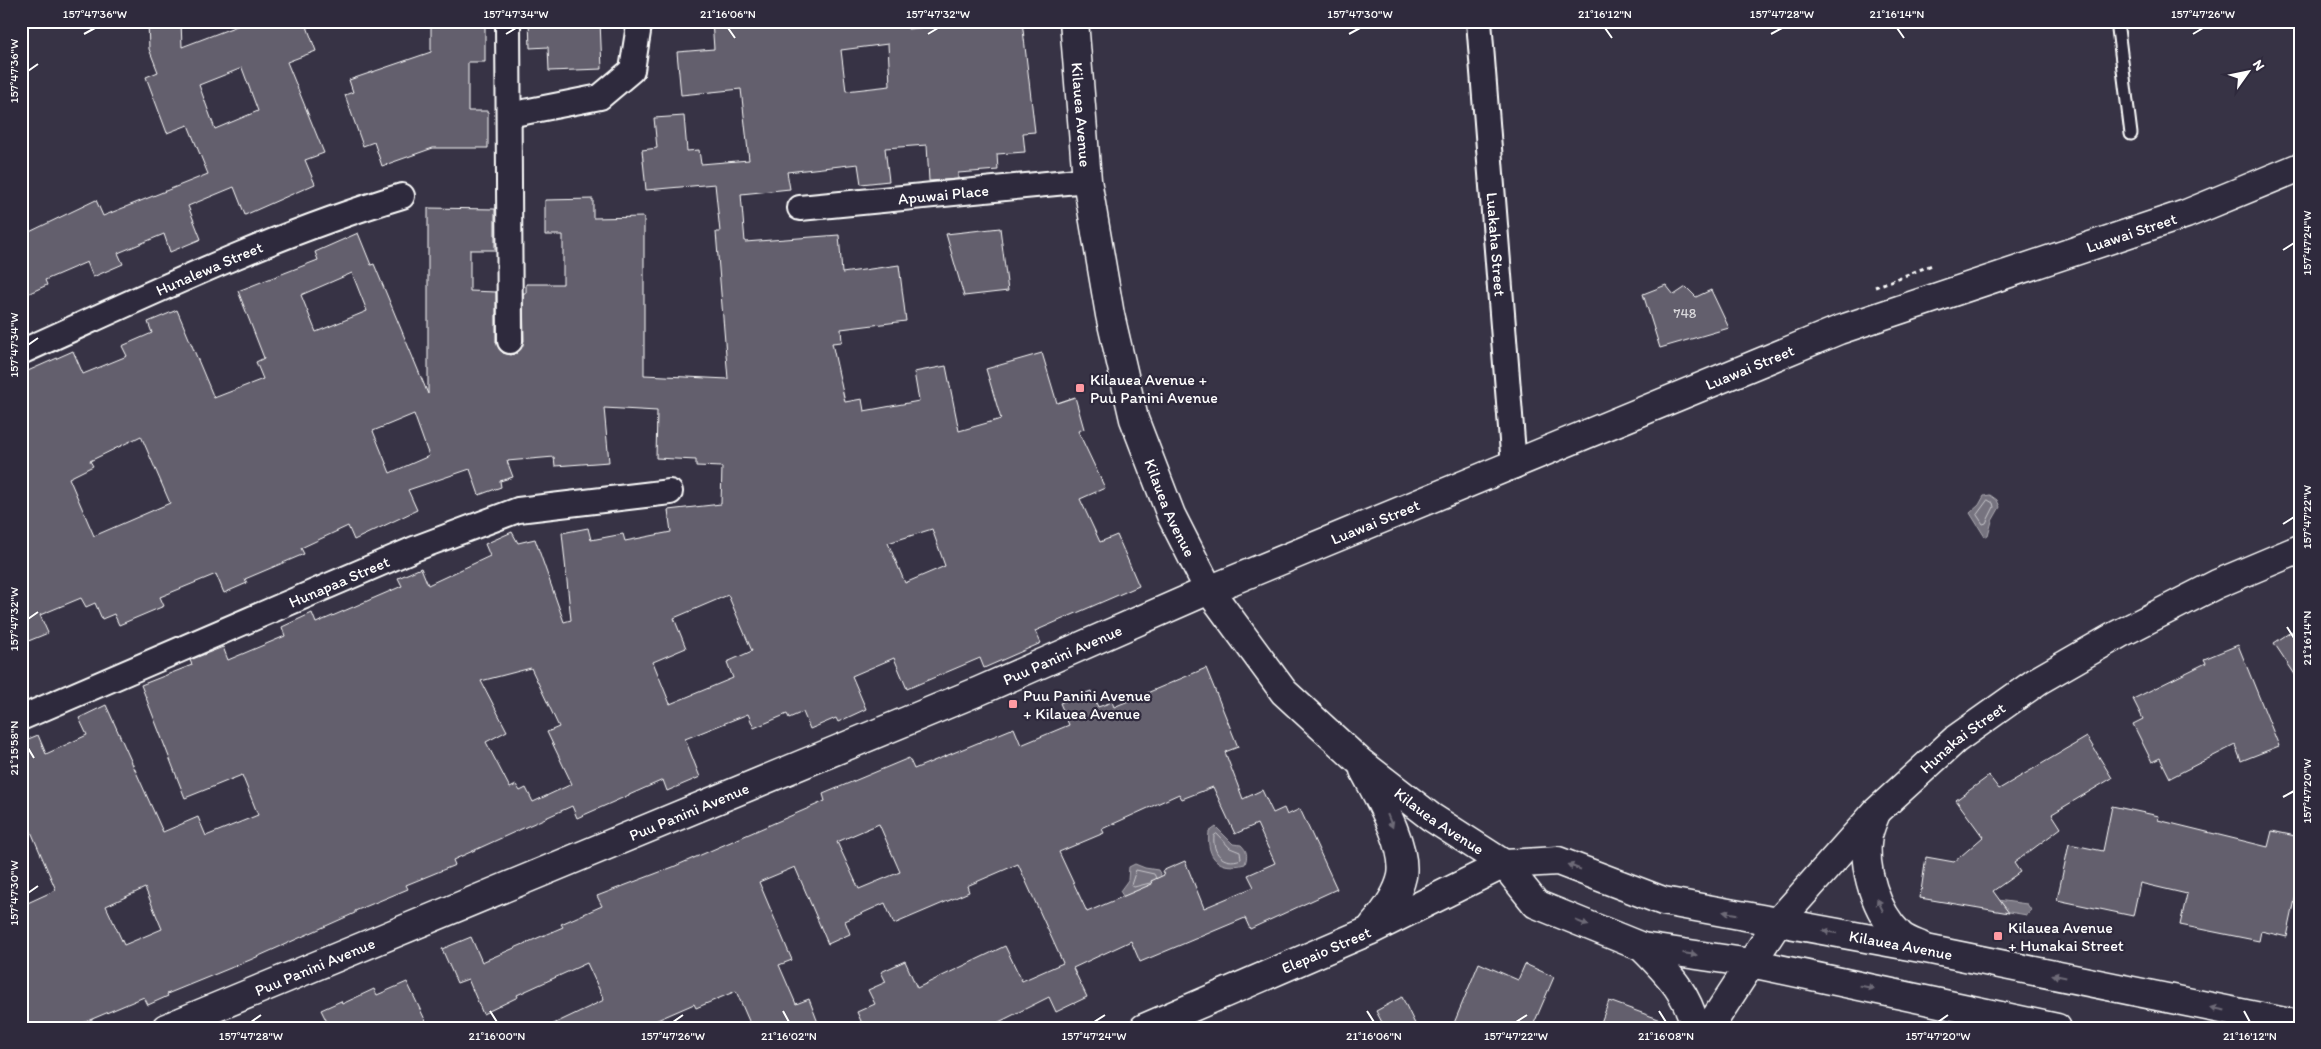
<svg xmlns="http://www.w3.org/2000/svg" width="2321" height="1049" viewBox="0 0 2321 1049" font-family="Itim,sans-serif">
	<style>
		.water { fill: #76737f; stroke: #adabb2 }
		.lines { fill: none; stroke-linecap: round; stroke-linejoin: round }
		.shore { stroke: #c8c7cc; stroke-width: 1 }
		.building { fill: #635f6d; stroke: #fff; fill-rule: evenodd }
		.service-casing { stroke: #fff; stroke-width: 15 }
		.minor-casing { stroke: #fff; stroke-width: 28 }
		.tertiary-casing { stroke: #fff; stroke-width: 31 }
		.path { stroke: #fff; stroke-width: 3; stroke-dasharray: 4 4; stroke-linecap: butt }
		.service { stroke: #2f2a3d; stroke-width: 11 }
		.minor { stroke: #2f2a3d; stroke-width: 24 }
		.tertiary { stroke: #2f2a3d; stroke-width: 28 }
		.oneway { fill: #6d6a77 }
		.ticks { fill: none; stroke: #fff; stroke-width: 2 }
		.poi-dot { fill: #ff9aa2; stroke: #2f2a3d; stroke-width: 2 }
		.labels { text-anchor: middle; stroke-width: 4.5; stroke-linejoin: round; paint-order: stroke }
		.number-label { font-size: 14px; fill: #d8d7da }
		.street-label { font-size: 16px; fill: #fff; stroke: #2f2a3d }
		.poi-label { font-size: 16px; fill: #fff; stroke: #2f2a3d; text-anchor: start }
		.neatline { fill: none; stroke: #fff; stroke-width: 2 }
		.ticks-label { font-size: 12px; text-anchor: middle; fill: #fff }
	</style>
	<rect width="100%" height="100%" fill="#373345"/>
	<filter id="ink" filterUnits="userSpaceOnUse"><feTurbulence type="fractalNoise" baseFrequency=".02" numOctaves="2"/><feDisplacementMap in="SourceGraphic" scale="10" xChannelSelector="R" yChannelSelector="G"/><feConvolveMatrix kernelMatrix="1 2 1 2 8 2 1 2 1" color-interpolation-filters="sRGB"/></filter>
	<g filter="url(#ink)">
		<!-- water -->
		<path class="water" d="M1990,495l7,5 3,7 -8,14 -4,15 -3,1 -15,-24 9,-8 5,-9z
			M1216,827l17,17 8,1c6,6 7,10 4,19 -26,7 -39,-6 -36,-32z
			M1135,864l10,4 13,2 4,7c-6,10 -26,20 -39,19l-3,-5 8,-11 1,-13z
			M1997,900l30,4 4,6 -4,5 -30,-5z"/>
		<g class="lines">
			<!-- shore -->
			<path class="shore" d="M1988,500l5,3 1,4 -8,16 -3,1 -6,-9z
				M1217,834l13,14 10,4 1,7c-18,7 -29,-6 -27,-23z
				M1150,883l-16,4 -3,-2 5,-15 18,4 2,4"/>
		</g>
		<!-- building -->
		<path class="building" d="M148,21h33l1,26 68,-26h55l11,30 -29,11 37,91 -19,7 10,24 -70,31 -11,-28 -46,19 13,33 -31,13 -6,-18 -46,19 5,11 -30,13 -6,-15 -42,18 2,5 -26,12v-61l75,-36 7,16 105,-42 -20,-49 -21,8 -21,-56 12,-5 -9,-23zM242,68l16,43 -43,18 -16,-44z
			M431,21h54v41h-17v49h20v37h-55l-51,18 -8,-24 -11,4 -18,-51 8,-3 -4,-12 82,-28z
			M529,21h71l2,48 -53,2 -1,-24 -18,1z
			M712,21h196v8l73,-8h41l13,111 -12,1 2,19 -28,2 1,16 -40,3v6l-29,2 -2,-36 -42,3 4,33 -28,3 -3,-20 -71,8 3,17 -49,5 4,48 94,-7 3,38 57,-8 7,56 -65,8 1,13 -10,1 13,59 17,-3 2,12 55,-10 -5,-29 32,-6 13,65 42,-12 -15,-50 56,-16 15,50 18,-6 9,32 -6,2 27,57 -25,11 20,43 17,-7 22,51 -104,45 6,12 -57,25 -4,-10 -73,31 -13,-31 -42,18 14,33 -28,13 -2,-4 -26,11 -7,-17 -14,6 -2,-4 -33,14 -6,-14 -63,25 15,38 -33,14 -4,-11 -86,38 -5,-12 -119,54 2,5 -49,20 2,4 -53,22v2l-105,47 -83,34 1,2 -20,9 -4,-8 -73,31h-50v-122l35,-16 -35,-82v-66l17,-7 8,19 41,-19 -8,-17 27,-13 57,127 35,-15 8,19 52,-21 -16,-40 -57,23 -44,-113 51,-20 -2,-5 33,-13 5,13 57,-24 -3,-9 30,-14 4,10 86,-37 -4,-8 23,-10 7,17 62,-29 -5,-12 27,-12 6,11 17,-4 29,83 7,-2 -9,-87 26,-5 3,12 32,-6 2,7 46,-9 -3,-22 53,-6 1,-37 -26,-1v-6l-40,-2 1,-47 -53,-3 5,54 -54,4 -1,-9 -47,4 6,16 -13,4 1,6 -22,8 -9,-26 -62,21 9,20 -63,30 -6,-14 -47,22 3,6 -59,25 2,4 -23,10 -8,-19 -56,23 4,9 -45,19 -5,-11 -12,5 -7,-16 -9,4 -5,-9 -41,17 8,18 -27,11v-270l52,-23 10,23 44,-18 -5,-10 30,-13 -4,-11 29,-12 37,88 49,-19 -7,-17 8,-4 -26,-67 80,-31 -3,-8 43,-19 13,32 3,-1 54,130v-186l67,1v41h-25v41l26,1v50l7,11 8,2 6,-2 7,-12 -1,-48h3v-9h37v-49h-18v-35l48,-1v19l51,-1v158l84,4 -12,-147h4l-5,-48 -69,6 -4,-40 15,-2 -3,-30 30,-2 3,35 12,-1 2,14 48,-4 -8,-71 -60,6 -4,-43 37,-3zM888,44l2,42 -44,5 -5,-41zM352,273l15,38 -51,21 -15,-37zM414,414l15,42 -39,17 -17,-42zM141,436l29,67 -76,33 -25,-58 24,-12 -3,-5zM932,529l13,37 -40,17 -17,-40zM728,595l24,56 -25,11 6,16 -63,26 -17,-42 33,-14 -12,-30zM531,668l28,59 -12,5 25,52 -39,18 -7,-14 -6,3 -4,-6 -6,3 -24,-46 21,-11 -26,-50zM145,888l17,41 -38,16 -18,-39z
			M1000,228l8,63 -44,5 -18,-62z
			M1666,285l8,10 12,-8 10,10 15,-7 18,38 -69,20 -17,-54z
			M2300,626v56l-26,-39z
			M2238,645l41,101 -38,15 -6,-16 -65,33 -10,-20 -8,4 -19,-38 10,-5 -10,-20 73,-36 -2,-4z
			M1206,668l32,79 -13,5 18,47 19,-9 11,23 11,-5 3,7 13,-6 37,80 -87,40 -5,-11 -105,44 -9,-21 -58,27 14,29 -31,15 -7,-15 -62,31h-123l-7,-16 18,-8 -7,-14 18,-8 -5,-10 24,-11 12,27 88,-42 17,35 41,-18 -45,-99 -51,22 2,6 -75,32 -9,-21 -40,18 5,13 -22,10 -33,-77 -36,15 33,78 -13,5 17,39 13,-5 11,29h-68l-16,-37 -40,17 -2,-4 -55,24h-94l59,-28 -17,-37 -70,32 1,2 -35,17 -15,-35 -11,4 -15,-34 29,-12 11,25 81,-35 -2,-3 41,-18 -5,-10 76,-29 152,-66 -2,-7 86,-36 5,11 100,-41 7,17 48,-20 -9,-22 31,-12 7,16 14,-5 2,5zM1213,787l22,47 22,-10 18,39 -27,12 6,12 -50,21 -19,-47 -23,10 2,4 -13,6 1,3 -65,28 -28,-60 45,-19 -2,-4 77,-35 3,5zM879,824l21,48 -41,17 -22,-47z
			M2087,737l25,41 -60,36 9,14 -47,35 6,9 -27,19 16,22 -89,-15 6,-41 28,5 29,-25 -27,-37 33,-24 10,13z
			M2112,806l47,10 -1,4 110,27 4,-16 28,6v39l-13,61 -26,-6 -2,10 -79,-16 7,-31 -47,-11 -7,33 -76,-16 12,-56 34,7z
			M1479,963l39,17 7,-16 29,13 -22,51h-80z
			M407,982l22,46h-99l-9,-18 20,-9 1,3 32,-15 3,6z
			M1402,997l15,31h-32l-9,-17z
			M1609,1001l66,24 -1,3h-75z"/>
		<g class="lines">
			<!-- service casing -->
			<g class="service-casing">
				<path id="service" d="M2117,21l14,113"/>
			</g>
			<!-- minor casing -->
			<g class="minor-casing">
				<g id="minor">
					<path d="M508,21l2,320"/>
					<path id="s1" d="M1479,21l35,445"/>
					<path d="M509,115l91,-18 32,-27 6,-38 -1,-11"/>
					<path id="s2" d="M800,208l287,-28"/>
					<path id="s3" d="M21,352c125,-56 250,-117 381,-156"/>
					<path id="s4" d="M21,718l393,-169 104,-39 152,-18"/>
				</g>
			</g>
			<!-- tertiary casing -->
			<g class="tertiary-casing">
				<g id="tertiary">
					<path id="s5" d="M1074,21l13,159 23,135 24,104 37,96 38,75 75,102 76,70 71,55 73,47 32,40 106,43 109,16 306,65"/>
					<path d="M1364,770c14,27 43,75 38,106 -4,19 -16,35 -29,50"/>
					<path d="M1876,813c-3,7 -6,15 -8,22 -6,33 8,77 32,100 5,5 14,8 21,11"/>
					<path d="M1642,947c26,27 44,43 54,81"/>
					<path id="s6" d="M166,1028l813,-337 230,-101 630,-260 347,-116 114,-47"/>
					<path id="s7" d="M1144,1028l225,-97 135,-67 54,-3 105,40 263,48 374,76"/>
					<path id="s8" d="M1709,1028l69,-106 98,-110 80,-73 83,-59 80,-46 98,-50 83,-35"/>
				</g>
			</g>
			<!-- path -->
			<path class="path" d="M1875,287l57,-22"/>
			<!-- service -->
			<use href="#service" class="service"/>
			<!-- minor -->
			<use href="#minor" class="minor"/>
			<!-- tertiary -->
			<use href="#tertiary" class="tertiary"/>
		</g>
		<!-- one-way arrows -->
		<defs><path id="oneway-solid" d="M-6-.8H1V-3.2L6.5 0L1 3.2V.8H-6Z" transform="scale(1.25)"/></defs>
		<g class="oneway">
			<use href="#oneway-solid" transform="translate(1390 821) rotate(68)"/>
			<use href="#oneway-solid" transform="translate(1574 867) rotate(-159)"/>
			<use href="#oneway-solid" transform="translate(1880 905) rotate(-116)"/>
			<use href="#oneway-solid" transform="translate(1730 913) rotate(-170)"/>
			<use href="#oneway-solid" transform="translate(1582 923) rotate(22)"/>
			<use href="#oneway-solid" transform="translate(1830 932) rotate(-170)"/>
			<use href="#oneway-solid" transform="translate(1690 954) rotate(8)"/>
			<use href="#oneway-solid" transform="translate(2059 976) rotate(-168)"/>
			<use href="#oneway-solid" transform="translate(1867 987) rotate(12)"/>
			<use href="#oneway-solid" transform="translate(2218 1009) rotate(-168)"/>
		</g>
	</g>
	<!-- ticks -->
	<path class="ticks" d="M728,28l7,10M1605,28l7,10M1897,28l7,10M84,34l11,-6M506,34l10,-6M928,34l10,-6M1349,34l11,-6M1771,34l11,-6M2193,34l10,-6M28,71l10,-7M2283,250l11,-7M28,345l10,-7M2283,524l11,-7M28,619l10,-7M2287,627l7,11M28,748l6,10M2283,797l11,-6M28,893l10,-7M490,1011l7,11M783,1011l6,11M1367,1011l7,11M1659,1011l7,11M2244,1011l6,11M251,1022l10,-7M673,1022l10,-7M1094,1022l11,-7M1516,1022l11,-7M1938,1022l10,-7"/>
	<!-- markers -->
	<g class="poi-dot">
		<rect x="1075" y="383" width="10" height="10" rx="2.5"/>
		<rect x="1008" y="699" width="10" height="10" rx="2.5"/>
		<rect x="1993" y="931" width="10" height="10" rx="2.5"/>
	</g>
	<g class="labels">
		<!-- number labels -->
		<g class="number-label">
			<text x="1685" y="318">748</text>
		</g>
		<!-- street labels -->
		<g class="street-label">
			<text dy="6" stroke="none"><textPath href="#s5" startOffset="94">Kilauea Avenue</textPath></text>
			<text dy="6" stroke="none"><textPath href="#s2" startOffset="144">Apuwai Place</textPath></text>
			<text dy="6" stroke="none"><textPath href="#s6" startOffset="2121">Luawai Street</textPath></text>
			<text dy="6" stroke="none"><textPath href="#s1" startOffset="224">Luakaha Street</textPath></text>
			<text dy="6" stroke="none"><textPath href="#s3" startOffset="206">Hunalewa Street</textPath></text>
			<text dy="6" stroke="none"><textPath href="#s6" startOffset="1716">Luawai Street</textPath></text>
			<text dy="6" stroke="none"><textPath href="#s5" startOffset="499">Kilauea Avenue</textPath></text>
			<text dy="6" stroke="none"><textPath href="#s6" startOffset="1311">Luawai Street</textPath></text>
			<text dy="6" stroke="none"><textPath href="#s4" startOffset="346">Hunapaa Street</textPath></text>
			<text dy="6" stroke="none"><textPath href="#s6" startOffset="971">Puu Panini Avenue</textPath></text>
			<text dy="6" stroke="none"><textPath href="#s8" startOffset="388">Hunakai Street</textPath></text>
			<text dy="6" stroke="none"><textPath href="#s6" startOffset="566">Puu Panini Avenue</textPath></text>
			<text dy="6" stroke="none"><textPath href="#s5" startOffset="919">Kilauea Avenue</textPath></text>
			<text dy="6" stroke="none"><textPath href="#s7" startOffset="804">Kilauea Avenue</textPath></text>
			<text dy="6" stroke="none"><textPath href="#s7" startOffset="198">Elepaio Street</textPath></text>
			<text dy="6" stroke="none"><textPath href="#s6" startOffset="161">Puu Panini Avenue</textPath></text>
		</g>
		<!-- poi labels -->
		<g class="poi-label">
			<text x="1090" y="385">Kilauea Avenue +<tspan x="1090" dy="18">Puu Panini Avenue</tspan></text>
			<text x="1023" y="701">Puu Panini Avenue<tspan x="1023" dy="18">+ Kilauea Avenue</tspan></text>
			<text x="2008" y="933">Kilauea Avenue<tspan x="2008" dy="18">+ Hunakai Street</tspan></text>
		</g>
	</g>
	<!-- margin -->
	<rect width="2321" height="1049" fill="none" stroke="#2f2a3d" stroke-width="55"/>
	<!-- north arrow -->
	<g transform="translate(2248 72) rotate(57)" stroke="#2f2a3d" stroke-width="4" paint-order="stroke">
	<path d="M0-4L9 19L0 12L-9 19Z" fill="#ffffff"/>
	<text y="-8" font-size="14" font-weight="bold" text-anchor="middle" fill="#ffffff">N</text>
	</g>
	<rect x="28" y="28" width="2266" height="994" class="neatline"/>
	<g class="ticks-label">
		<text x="95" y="18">157°47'36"W</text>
		<text x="516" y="18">157°47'34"W</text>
		<text x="728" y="18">21°16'06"N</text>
		<text x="938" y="18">157°47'32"W</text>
		<text x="1360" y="18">157°47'30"W</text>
		<text x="1605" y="18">21°16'12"N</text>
		<text x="1782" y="18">157°47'28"W</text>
		<text x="1897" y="18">21°16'14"N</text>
		<text x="2203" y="18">157°47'26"W</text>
		<text transform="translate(14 71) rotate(-90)" y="4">157°47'36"W</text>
		<text transform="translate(2307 243) rotate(-90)" y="4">157°47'24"W</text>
		<text transform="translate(14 345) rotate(-90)" y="4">157°47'34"W</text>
		<text transform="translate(2307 517) rotate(-90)" y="4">157°47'22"W</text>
		<text transform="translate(14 619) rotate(-90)" y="4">157°47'32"W</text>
		<text transform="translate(2307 638) rotate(-90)" y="4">21°16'14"N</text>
		<text transform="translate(14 748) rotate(-90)" y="4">21°15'58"N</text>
		<text transform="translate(2307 791) rotate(-90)" y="4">157°47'20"W</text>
		<text transform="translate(14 893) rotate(-90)" y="4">157°47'30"W</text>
		<text x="251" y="1040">157°47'28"W</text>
		<text x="497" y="1040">21°16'00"N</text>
		<text x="673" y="1040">157°47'26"W</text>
		<text x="789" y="1040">21°16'02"N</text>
		<text x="1094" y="1040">157°47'24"W</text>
		<text x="1374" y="1040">21°16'06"N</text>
		<text x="1516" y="1040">157°47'22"W</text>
		<text x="1666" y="1040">21°16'08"N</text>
		<text x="1938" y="1040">157°47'20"W</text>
		<text x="2250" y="1040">21°16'12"N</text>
	</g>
</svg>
